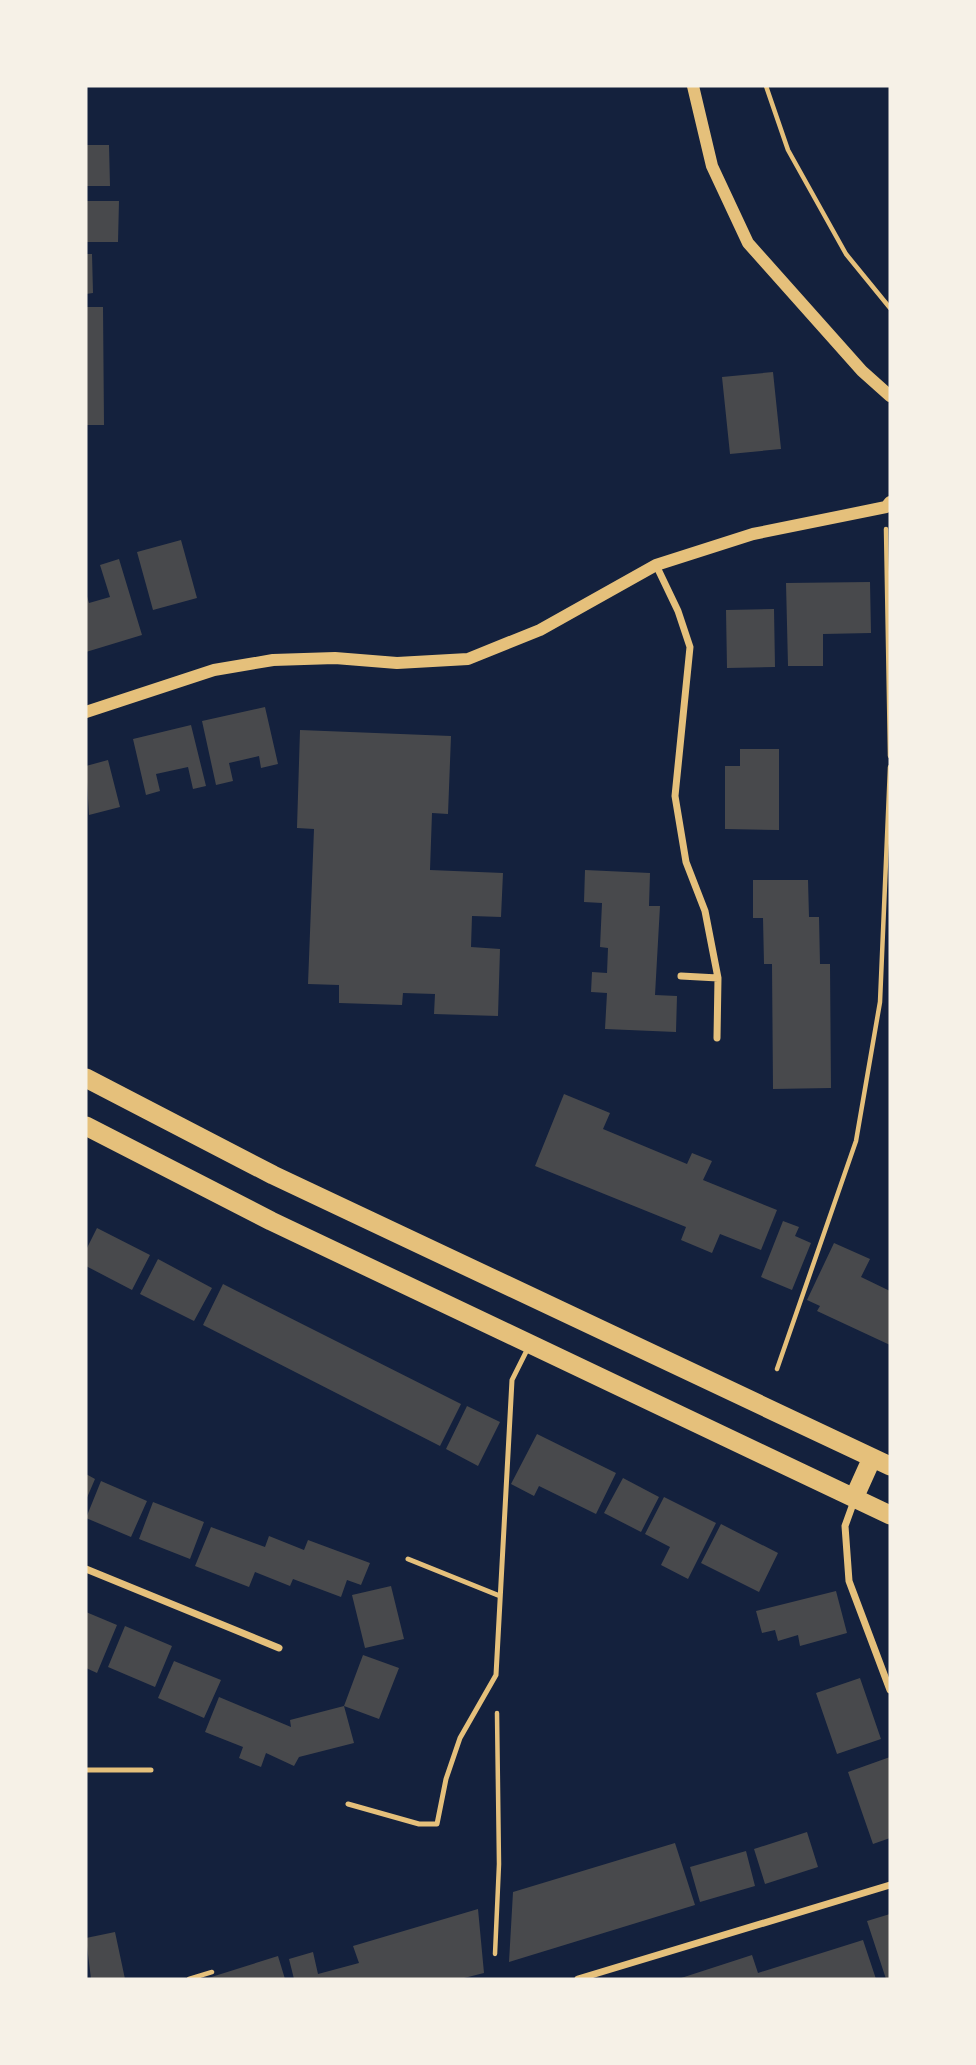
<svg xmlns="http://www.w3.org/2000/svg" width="976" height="2065" viewBox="0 0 976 2065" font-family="'Archivo Narrow',sans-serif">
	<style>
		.building { fill: #48494c }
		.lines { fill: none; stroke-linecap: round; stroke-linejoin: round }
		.path { stroke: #e5c07b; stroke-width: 4.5 }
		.service { stroke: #e5c07b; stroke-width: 5 }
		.minor { stroke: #e5c07b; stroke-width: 7 }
		.tertiary { stroke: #e5c07b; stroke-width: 12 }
		.trunk { stroke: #e5c07b; stroke-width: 19 }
	</style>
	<rect width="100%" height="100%" fill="#14213d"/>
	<!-- building -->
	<path class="building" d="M86,145h23l1,41h-24z
		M86,201h33l-1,41h-32z
		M86,254h6l1,39 -7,1z
		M86,307h17l1,118h-18z
		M773,372l8,77 -51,5 -8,-77z
		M181,540l16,58 -44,12 -16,-58z
		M119,559l23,76 -56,17v-59l3,10 21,-6 -10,-32z
		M870,582l1,51 -48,1v32h-35l-2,-83z
		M774,609l1,58 -48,1 -1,-58z
		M265,707l13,57 -17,4 -2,-12 -30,7 4,18 -17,4 -14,-64z
		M191,725l15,61 -13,3 -5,-22 -32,7 4,17 -14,4 -13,-56z
		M300,730l151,6 -3,78 -16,-1 -2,57 73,3 -2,44 -29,-1 -1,31 29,2 -2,67 -64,-2 1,-20 -32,-1 -1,12 -63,-2v-18l-31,-1 6,-155 -17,-1z
		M740,749h39v81l-54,-1v-63h15z
		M108,760l12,47 -31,8 -3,-49z
		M585,870l65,3 -1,33h11l-5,89 22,1 -1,36 -71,-3 2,-36 -16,-1 1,-20 15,1 1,-25 -8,-1 2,-44 -18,-1z
		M753,880h55l1,37h10l1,47h10l1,124 -58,1 -1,-125h-8l-1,-46h-10z
		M564,1094l46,19 -7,16 84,35 5,-11 20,8 -9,19 74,30 -16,40 -41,-16 -8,19 -31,-13 5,-13 -151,-61z
		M783,1221l16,6 -4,9 16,7 -19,47 -31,-13z
		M97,1228l53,27 -18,35 -46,-24v-16z
		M834,1243l36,16 -9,18 29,14v54l-73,-34 3,-5 -13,-6z
		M158,1259l54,29 -18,33 -54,-27z
		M223,1284l238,120 -21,42 -237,-121z
		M467,1406l33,16 -22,44 -32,-17z
		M537,1434l79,39 -20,41 -57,-28 -5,10 -23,-12z
		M86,1474l9,5 -9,21z
		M623,1478l36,19 -18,35 -37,-19z
		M101,1481l46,20 -16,36 -45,-19z
		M664,1497l52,26 -28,56 -27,-14 9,-18 -25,-13z
		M153,1502l51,20 -14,37 -51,-20z
		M721,1524l57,29 -19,39 -58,-29z
		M211,1527l54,20 4,-11 35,14 4,-10 62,23 -9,22 -14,-5 -6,17 -48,-18 -3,7 -35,-14 -6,15 -54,-21z
		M391,1586l13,53 -39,9 -13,-53z
		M836,1591l11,42 -47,13 -2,-11 -20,6 -3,-11 -13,3 -6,-22z
		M86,1612l31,13 -20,48 -11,-5z
		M125,1626l47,20 -17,41 -47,-20z
		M363,1655l36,13 -20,51 -35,-13 10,37 -55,14 -5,9 -28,-13 -5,14 -22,-9 4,-11 -38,-15 14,-35 72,30 -1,-7 54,-14z
		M174,1661l47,19 -17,38 -46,-20z
		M860,1678l21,61 -44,15 -21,-61z
		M890,1757v81l-17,6 -25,-72z
		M807,1832l11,35 -53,17 -11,-35z
		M675,1843l20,62 -186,57 4,-70z
		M746,1851l9,35 -55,16 -10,-35z
		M478,1909l6,64 -24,6h-166l-5,-20 24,-7 5,22 41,-11 -6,-17z
		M890,1914v65h-4l-19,-58z
		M115,1932l10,47h-34l-5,-41z
		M863,1940l13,39h-198l74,-24 6,18z
		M278,1956l7,23h-80z"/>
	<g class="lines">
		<!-- path -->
		<path class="path" d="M766,86l22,64 58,104 44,54
			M886,529l4,227
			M777,1369l79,-228 24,-139 10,-235
			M495,1954l4,-90 -2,-151
			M189,1979l23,-7"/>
		<!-- service -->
		<path class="service" d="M408,1559l92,37
			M86,1770h65
			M348,1804l71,20h18l9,-45 14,-41 36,-63 16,-295 16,-32"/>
		<!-- minor -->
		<path class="minor" d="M656,565l22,46 12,36 -15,149 11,66 19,49 13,67 -1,60
			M681,976l37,2
			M854,1501l-9,25 4,55 41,109
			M86,1569l193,79
			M578,1979l312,-94"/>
		<!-- tertiary -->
		<path class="tertiary" d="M693,86l19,80 36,77 114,128 28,25
			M86,712l128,-42 59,-10 62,-2 62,5 71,-4 72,-29 116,-65 97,-31 133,-27 4,-5"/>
		<!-- trunk -->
		<path class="trunk" d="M86,1078l187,97 617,291
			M86,1126l185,95 619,294
			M854,1498l18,-40"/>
	</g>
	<!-- border -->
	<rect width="976" height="2065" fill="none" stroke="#f6f1e7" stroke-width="175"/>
</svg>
